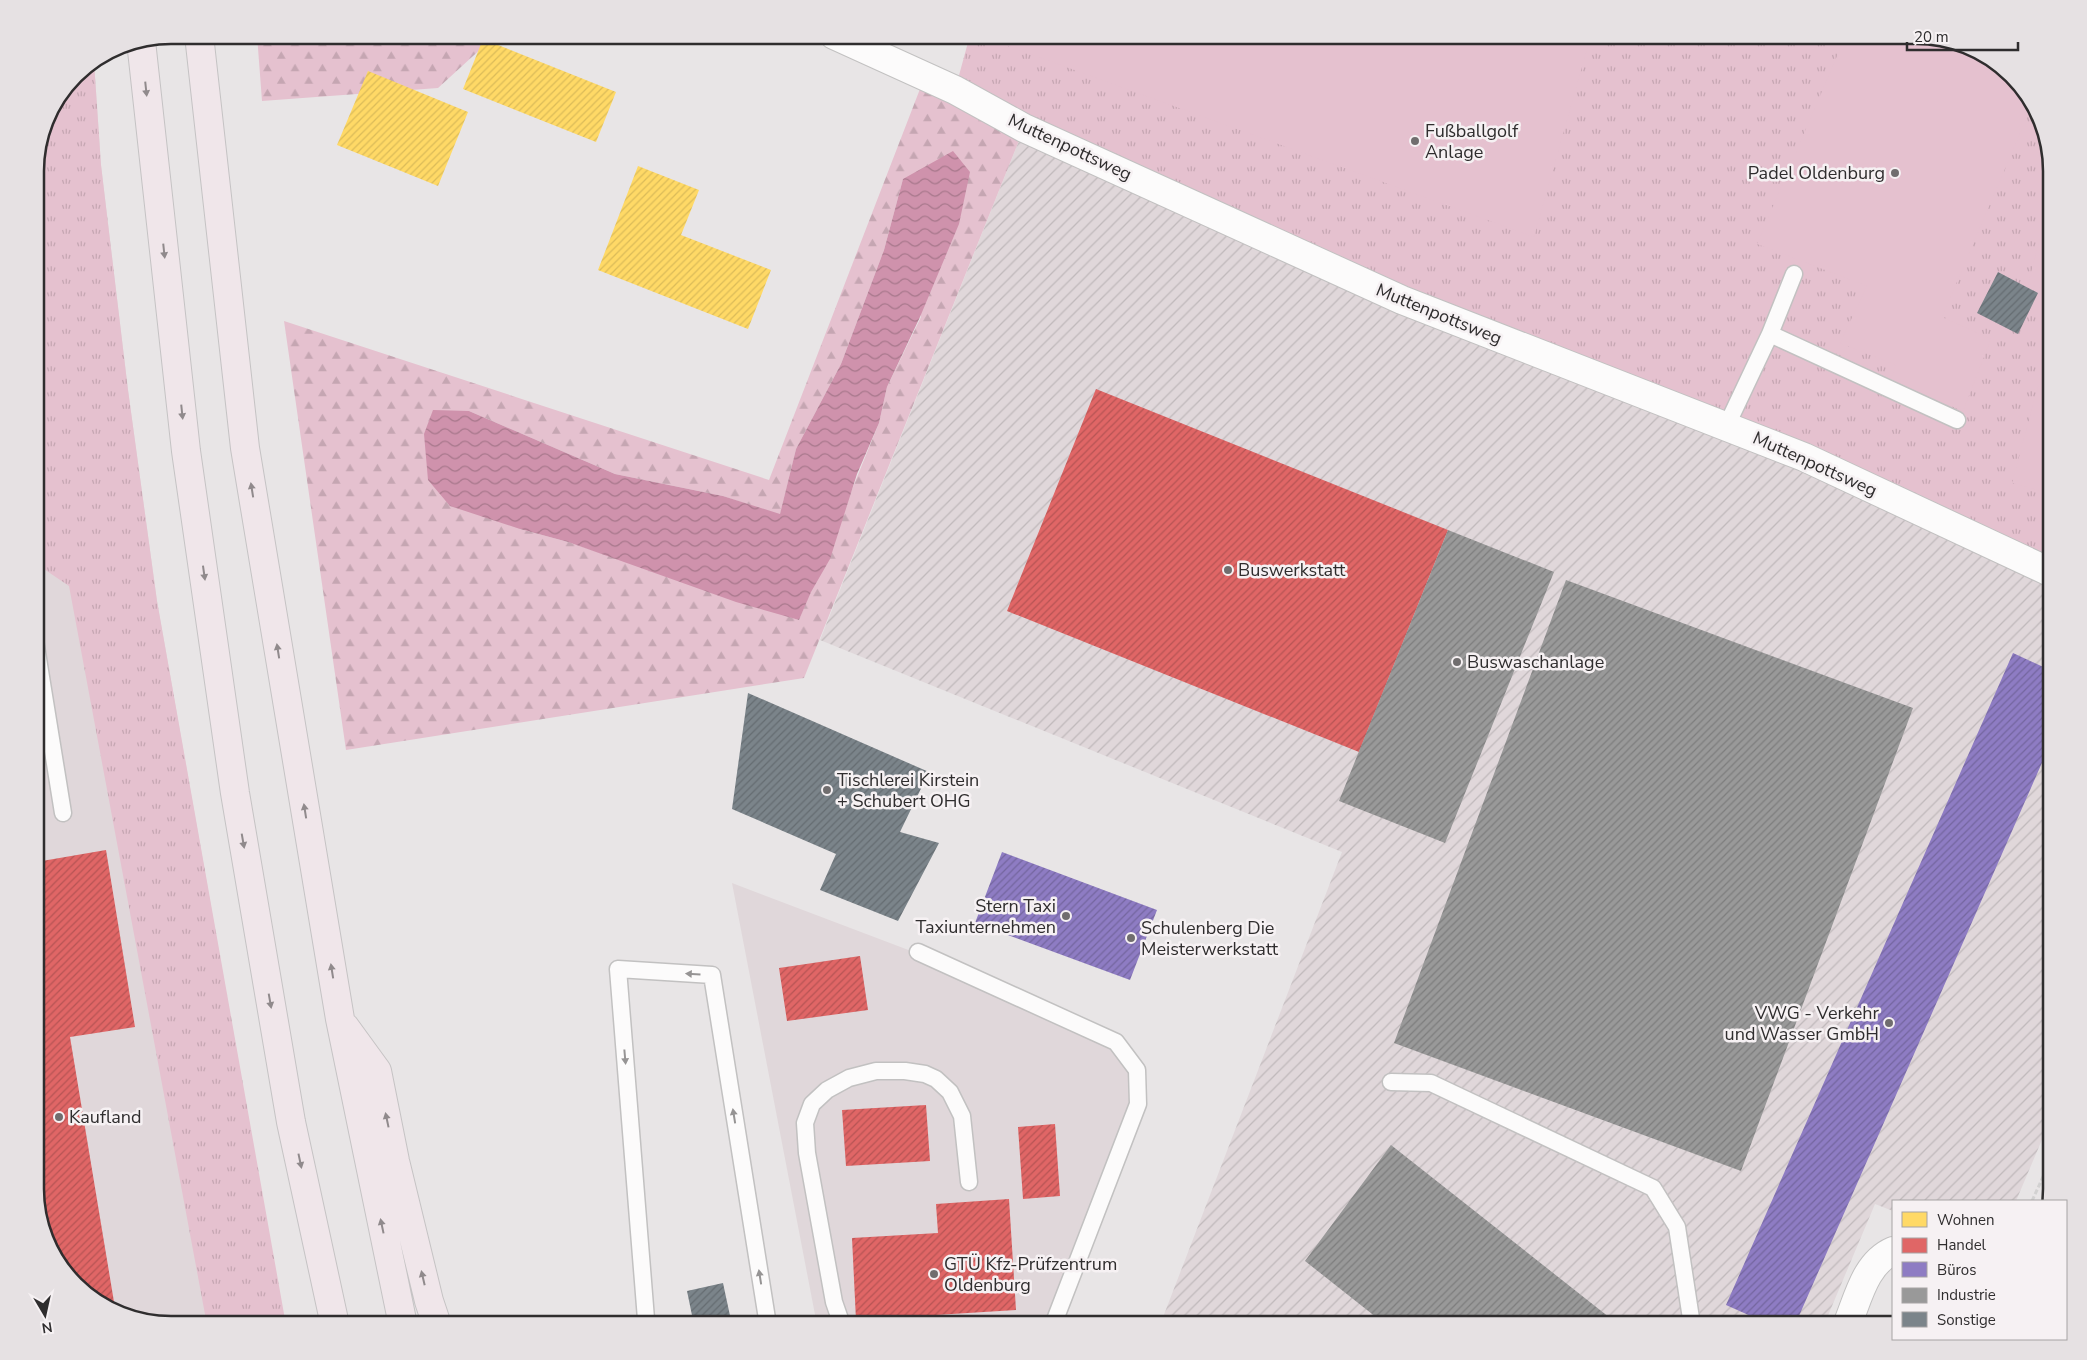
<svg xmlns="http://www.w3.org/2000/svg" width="2087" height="1360" viewBox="0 0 2087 1360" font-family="'Nunito Sans',sans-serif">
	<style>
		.built { fill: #e0d7da }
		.industrial { fill: url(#industrial-furrows) }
		.grass { fill: url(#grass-tufts) }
		.forest { fill: url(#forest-firs); fill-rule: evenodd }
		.garden { fill: #e5c1cf }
		.water { fill: url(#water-waves) }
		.homes { fill: url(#homes-hatch) }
		.shops { fill: url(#shops-hatch) }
		.offices { fill: url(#offices-hatch) }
		.industry { fill: url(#industry-hatch) }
		.building { fill: url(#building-hatch) }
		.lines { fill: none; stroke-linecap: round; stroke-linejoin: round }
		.service-casing { stroke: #c2c1c1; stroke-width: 19 }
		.minor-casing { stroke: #c2c1c1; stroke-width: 30 }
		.motorway-casing { stroke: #c5c3c4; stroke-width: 30 }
		.path { stroke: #d2d1d1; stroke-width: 3; stroke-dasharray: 5 2.5; stroke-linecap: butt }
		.service { stroke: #fcfbfb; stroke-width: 16 }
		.minor { stroke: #fcfbfb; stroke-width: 28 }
		.motorway { stroke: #f0e6ea; stroke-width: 28 }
		.oneway { fill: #908a8c }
		.oneway2 { fill: #969494 }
		.poi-dot { fill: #706d6e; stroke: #f6f1f3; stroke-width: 2 }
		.labels { text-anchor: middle; stroke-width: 5; stroke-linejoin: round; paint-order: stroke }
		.poi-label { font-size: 18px; fill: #2f2d2e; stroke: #f6f1f3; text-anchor: start }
		.street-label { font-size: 18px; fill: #2f2d2e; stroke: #f6f1f3 }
		.rim { fill: none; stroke: #2f2d2e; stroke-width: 2.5 }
	</style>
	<defs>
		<pattern id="industrial-furrows" width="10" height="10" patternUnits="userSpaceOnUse" patternTransform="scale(1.25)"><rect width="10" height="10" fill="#e0d7da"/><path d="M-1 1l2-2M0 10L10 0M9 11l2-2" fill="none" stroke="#c0b9bb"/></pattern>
		<pattern id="grass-tufts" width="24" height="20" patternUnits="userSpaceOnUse" patternTransform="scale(1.25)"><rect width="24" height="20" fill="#e5c1cf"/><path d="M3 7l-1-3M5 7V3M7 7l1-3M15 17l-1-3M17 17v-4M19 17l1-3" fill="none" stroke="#c5a6b2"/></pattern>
		<pattern id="forest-firs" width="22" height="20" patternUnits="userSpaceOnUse" patternTransform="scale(1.25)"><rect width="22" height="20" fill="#e5c1cf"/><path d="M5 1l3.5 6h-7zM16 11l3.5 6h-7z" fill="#c5a6b2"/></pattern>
		<pattern id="water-waves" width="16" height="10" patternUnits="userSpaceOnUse" patternTransform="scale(1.25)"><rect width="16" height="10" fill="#cf92ac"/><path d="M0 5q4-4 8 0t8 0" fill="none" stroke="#a8788c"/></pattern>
		<pattern id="homes-hatch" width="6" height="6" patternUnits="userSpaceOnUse" patternTransform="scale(1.25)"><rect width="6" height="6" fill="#ffd966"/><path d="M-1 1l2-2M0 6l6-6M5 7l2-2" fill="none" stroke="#dbbb59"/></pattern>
		<pattern id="shops-hatch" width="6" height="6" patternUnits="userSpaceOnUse" patternTransform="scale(1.25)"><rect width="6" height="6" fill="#e06666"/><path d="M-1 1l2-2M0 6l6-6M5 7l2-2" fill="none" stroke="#b65454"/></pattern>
		<pattern id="offices-hatch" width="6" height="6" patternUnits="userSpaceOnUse" patternTransform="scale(1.25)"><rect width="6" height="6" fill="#8e7cc3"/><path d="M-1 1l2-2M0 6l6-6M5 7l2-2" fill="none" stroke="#74669f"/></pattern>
		<pattern id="industry-hatch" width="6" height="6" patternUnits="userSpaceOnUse" patternTransform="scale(1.25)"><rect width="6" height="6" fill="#999"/><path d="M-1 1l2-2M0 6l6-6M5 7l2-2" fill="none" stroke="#7d7d7d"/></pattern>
		<pattern id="building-hatch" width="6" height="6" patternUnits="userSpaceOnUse" patternTransform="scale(1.25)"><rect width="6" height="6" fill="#7b848a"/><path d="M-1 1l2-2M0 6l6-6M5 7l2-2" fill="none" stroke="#656c71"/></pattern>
	</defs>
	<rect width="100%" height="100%" fill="#e8e5e6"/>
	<!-- built -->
	<path class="built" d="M94,62l7,103 27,225 29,211 128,724h-114l-75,-23 -43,-45 -18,-59v-1036l10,-43 30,-44z
		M732,883l187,71 197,88 21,28 1,34 -85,221h-236z"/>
	<!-- industrial -->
	<path class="industrial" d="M1024,128l535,233 493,222v533l-36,85h-123v10l-18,-7 -51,121h-664l182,-473 -522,-212z"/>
	<!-- grass -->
	<path class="grass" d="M970,35h946l75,23 43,45 18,68v402l-650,-273 -447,-210z
		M94,62l7,103 27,225 29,211 129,724h-79l-138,-739 -34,-23v-401l10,-43 30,-44z"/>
	<!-- forest -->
	<path class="forest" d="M257,35h239l-58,53 -176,13z
		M925,76l99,52 -220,550 -458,72 -62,-429 485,159zM903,179l18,138 -34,70 -8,36 -80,197 -231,-78 -48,-13 -51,-118 146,63 108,22 57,19 16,-66 45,-85 43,-114z"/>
	<!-- garden -->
	<path class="garden" d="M1005,35h586l-57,202 -531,-193z
		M1846,35h70l75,23 42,45 -91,214 49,22 -28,72 -73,-30 6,-16 -56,-22 27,-57 -110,-42z
		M2052,193v98l-24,-7z
		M2052,335v159l-40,-11z"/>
	<!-- water -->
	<path class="water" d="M953,151l17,21 -11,52 -39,93 -33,70 -8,36 -22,51 -27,85 -19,33 -12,28 -63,-18 -168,-60 -48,-13 -70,-23 -22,-26 -4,-46 9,-24 36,1 146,63 108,22 57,18 16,-65 45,-85 43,-114 19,-71z"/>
	<!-- homes -->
	<path class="homes" d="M483,39l133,53 -20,50 -133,-53z
		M368,71l100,41 -30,74 -101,-41z
		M638,166l61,24 -18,45 90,35 -23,59 -150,-59z"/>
	<!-- shops -->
	<path class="shops" d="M1096,389l352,141 -89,222 -352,-141z
		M35,825l7,36 64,-11 29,177 -65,10 45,271 -19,-6 -43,-45 -18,-59z
		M860,956l8,54 -81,11 -8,-53z
		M926,1105l4,56 -84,5 -4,-56z
		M1055,1124l5,72 -37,3 -5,-72z
		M1009,1199l7,111 -160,10 -4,-82 86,-5 -2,-29z"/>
	<!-- offices -->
	<path class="offices" d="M2013,653l39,18v69l-257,585h-24l-45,-20z
		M1002,852l155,58 -27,70 -155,-57z"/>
	<!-- industry -->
	<path class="industry" d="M1448,530l106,42 -109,271 -106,-42z
		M1566,580l347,128 -172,463 -347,-128z
		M1391,1145l228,180h-233l-81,-64z"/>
	<!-- building -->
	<path class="building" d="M1998,272l40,21 -20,41 -41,-21z
		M748,693l181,79 -29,60 39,11 -41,78 -78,-31 16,-36 -104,-45z
		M723,1283l9,42h-38l-7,-34z"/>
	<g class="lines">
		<!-- service casing -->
		<g class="service-casing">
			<path id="service" d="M1770,334l187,86
				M1727,425l43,-91 24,-60
				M35,640l28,173
				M918,952l198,90 21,28 1,34 -85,221
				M1391,1082l40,1 222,105 24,39 15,98
				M648,1325l-2,-6 -28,-350 94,6 56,350
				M842,1325l-8,-23 -27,-149 -2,-30 7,-19 15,-14 22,-12 27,-7h29l20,3 11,5 14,13 12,24 7,66"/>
		</g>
		<!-- minor casing -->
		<g class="minor-casing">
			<path id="minor" d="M834,35l121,55 69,38 378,172 402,157 248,116
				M1847,1325c11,-26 18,-62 46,-74"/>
		</g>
		<!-- motorway casing -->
		<g class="motorway-casing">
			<path id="motorway" d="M199,35l46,413 95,571 63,306
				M141,41l45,410 49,342 56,329 44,203
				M345,1027l32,44 18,90 34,140 8,24"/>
		</g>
		<!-- path -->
		<path class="path" d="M2032,1201l20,-44"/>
		<!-- service -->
		<use href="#service" class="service"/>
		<!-- minor -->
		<use href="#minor" class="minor"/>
		<!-- motorway -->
		<use href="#motorway" class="motorway"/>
	</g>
	<!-- one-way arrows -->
	<defs><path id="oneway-solid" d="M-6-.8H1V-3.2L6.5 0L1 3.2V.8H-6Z" transform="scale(1.25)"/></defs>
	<g class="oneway">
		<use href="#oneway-solid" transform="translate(146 89) rotate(84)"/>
		<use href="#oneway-solid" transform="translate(164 251) rotate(84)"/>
		<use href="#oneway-solid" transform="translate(182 412) rotate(84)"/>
		<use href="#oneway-solid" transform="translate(252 490) rotate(-99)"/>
		<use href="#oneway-solid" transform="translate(204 573) rotate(82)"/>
		<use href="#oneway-solid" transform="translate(278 651) rotate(-99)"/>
		<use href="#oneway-solid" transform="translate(305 811) rotate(-99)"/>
		<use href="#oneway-solid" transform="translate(243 841) rotate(80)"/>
		<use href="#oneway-solid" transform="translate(332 971) rotate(-99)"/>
		<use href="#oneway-solid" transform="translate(270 1001) rotate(80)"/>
		<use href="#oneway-solid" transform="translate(387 1120) rotate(-102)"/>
		<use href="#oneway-solid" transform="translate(300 1161) rotate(78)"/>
		<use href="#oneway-solid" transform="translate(382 1226) rotate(-102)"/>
		<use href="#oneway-solid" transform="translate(423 1278) rotate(-103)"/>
	</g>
	<g class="oneway2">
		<use href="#oneway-solid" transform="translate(693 974) rotate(-177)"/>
		<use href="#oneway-solid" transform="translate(625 1057) rotate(85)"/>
		<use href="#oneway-solid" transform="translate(734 1116) rotate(-99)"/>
		<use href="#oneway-solid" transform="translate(760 1277) rotate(-99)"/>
	</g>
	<!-- markers -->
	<g class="poi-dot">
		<circle cx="1415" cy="141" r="5"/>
		<circle cx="1895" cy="173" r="5"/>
		<circle cx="1228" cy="570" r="5"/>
		<circle cx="1457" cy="662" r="5"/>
		<circle cx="827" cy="790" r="5"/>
		<circle cx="1066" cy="916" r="5"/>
		<circle cx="1131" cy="938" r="5"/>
		<circle cx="1889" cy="1023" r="5"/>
		<circle cx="59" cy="1117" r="5"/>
		<circle cx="934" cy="1274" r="5"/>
	</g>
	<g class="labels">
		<!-- poi labels -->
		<g class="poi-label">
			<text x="1425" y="137">Fußballgolf<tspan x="1425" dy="21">Anlage</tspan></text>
			<text x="1885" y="179" text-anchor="end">Padel Oldenburg</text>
			<text x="1238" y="576">Buswerkstatt</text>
			<text x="1467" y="668">Buswaschanlage</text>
			<text x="837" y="786">Tischlerei Kirstein<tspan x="837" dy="21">+ Schubert OHG</tspan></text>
			<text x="1056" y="912" text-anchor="end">Stern Taxi<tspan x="1056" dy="21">Taxiunternehmen</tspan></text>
			<text x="1141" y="934">Schulenberg Die<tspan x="1141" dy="21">Meisterwerkstatt</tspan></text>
			<text x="1879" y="1019" text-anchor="end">VWG - Verkehr<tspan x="1879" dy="21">und Wasser GmbH</tspan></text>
			<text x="69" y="1123">Kaufland</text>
			<text x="944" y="1270">GTÜ Kfz-Prüfzentrum<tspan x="944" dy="21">Oldenburg</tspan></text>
		</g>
		<!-- street labels -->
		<g class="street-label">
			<text transform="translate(1070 147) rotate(25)" y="6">Muttenpottsweg</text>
			<text transform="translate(1439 314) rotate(22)" y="6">Muttenpottsweg</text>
			<text transform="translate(1815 464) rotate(24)" y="6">Muttenpottsweg</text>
		</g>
	</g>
	<!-- crop -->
	<path d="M0 0H2087V1360H0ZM171 44H1916A127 127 0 0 1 2043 171V1189A127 127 0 0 1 1916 1316H171A127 127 0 0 1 44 1189V171A127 127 0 0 1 171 44Z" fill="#e6e1e3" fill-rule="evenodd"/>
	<path class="rim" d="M171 44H1916A127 127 0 0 1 2043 171V1189A127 127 0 0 1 1916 1316H171A127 127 0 0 1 44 1189V171A127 127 0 0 1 171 44Z"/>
	<!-- legend -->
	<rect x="1892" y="1200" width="175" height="140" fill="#f6f1f3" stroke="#a6a3a4"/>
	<rect x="1902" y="1212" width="25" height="15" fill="#ffd966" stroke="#a6a3a4"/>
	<text x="1937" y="1225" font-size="15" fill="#2f2d2e">Wohnen</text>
	<rect x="1902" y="1238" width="25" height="15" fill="#e06666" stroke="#a6a3a4"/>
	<text x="1937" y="1250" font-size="15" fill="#2f2d2e">Handel</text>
	<rect x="1902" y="1262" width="25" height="15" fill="#8e7cc3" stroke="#a6a3a4"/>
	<text x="1937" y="1275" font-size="15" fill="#2f2d2e">Büros</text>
	<rect x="1902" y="1288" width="25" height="15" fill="#999999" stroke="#a6a3a4"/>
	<text x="1937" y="1300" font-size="15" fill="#2f2d2e">Industrie</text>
	<rect x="1902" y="1312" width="25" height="15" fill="#7b848a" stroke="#a6a3a4"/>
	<text x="1937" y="1325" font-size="15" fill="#2f2d2e">Sonstige</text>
	<!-- north arrow -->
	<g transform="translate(45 1315) rotate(171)" stroke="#f6f1f3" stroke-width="4" paint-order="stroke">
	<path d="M0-4L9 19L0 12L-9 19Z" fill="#2f2d2e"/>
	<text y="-8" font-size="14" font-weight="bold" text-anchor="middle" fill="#2f2d2e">N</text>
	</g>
	<!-- scale -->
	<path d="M1907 42v8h111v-8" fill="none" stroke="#2f2d2e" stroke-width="2.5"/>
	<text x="1914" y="42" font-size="15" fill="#2f2d2e" stroke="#f6f1f3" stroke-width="4" paint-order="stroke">20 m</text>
</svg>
